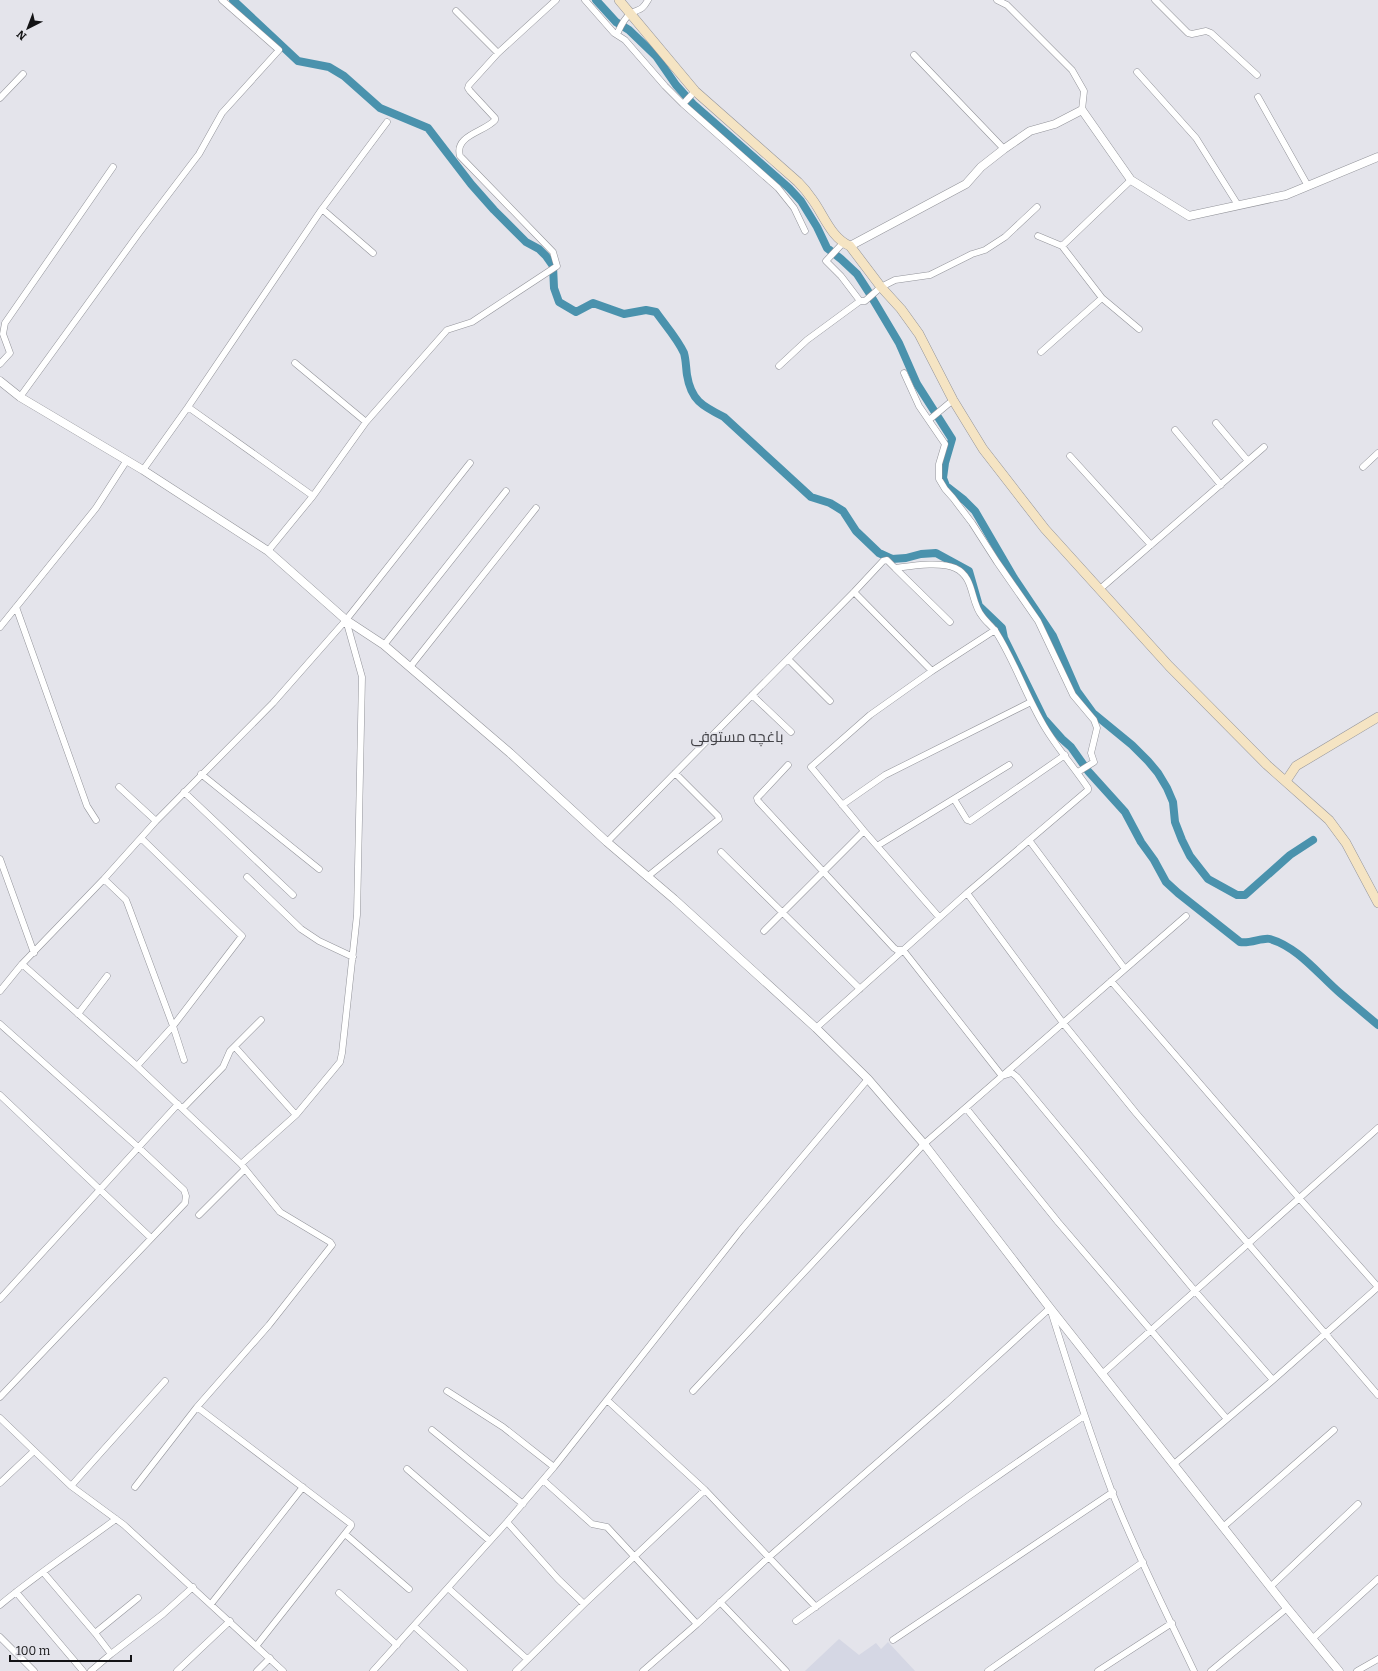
<svg xmlns="http://www.w3.org/2000/svg" width="1378" height="1671" viewBox="0 0 1378 1671" font-family="Bitter,Cairo,serif">
	<style>
		.built { fill: #d5d7e4 }
		.lines { fill: none; stroke-linecap: round; stroke-linejoin: round }
		.canal { stroke: #4a92ad; stroke-width: 8 }
		.minor-casing { stroke: #93949a; stroke-width: 7 }
		.tertiary-casing { stroke: #93949a; stroke-width: 9 }
		.secondary-casing { stroke: #93949a; stroke-width: 10 }
		.minor { stroke: #fff; stroke-width: 6 }
		.tertiary { stroke: #fff; stroke-width: 8 }
		.secondary { stroke: #f5e4c3; stroke-width: 9 }
		.labels { text-anchor: middle; stroke-width: 3.5; stroke-linejoin: round; paint-order: stroke }
		.neighbourhood-label { font-size: 15px; fill: #424247; stroke: #e4e4eb }
	</style>
	<rect width="100%" height="100%" fill="#e4e4eb"/>
	<!-- built -->
	<path class="built" d="M839,1639l20,16 17,-12 5,6 7,-7 27,29h-110z"/>
	<g class="lines">
		<!-- canal -->
		<path class="canal" d="M233,0l65,61 31,6 15,9 36,32 48,20 43,56 23,26 32,32 13,7 7,7 7,10 1,22 5,14 17,10 17,-9 31,11 22,-4 10,2c9,13 21,26 28,41 2,7 2,15 3,22 4,25 15,31 37,42l87,80 19,6 13,8 13,20 23,22 13,6 14,-1 15,-4 15,-1 33,18 10,35 23,22 2,10 40,81 18,20 9,8 17,24 37,41 16,30 13,18 12,22 12,11 62,49c10,2 23,-5 30,-3 28,8 49,36 70,54 13,11 25,21 38,32
			M596,0l20,22 13,8 27,26 20,29 17,19 96,84 12,13 16,26 10,21 14,11 16,15 11,17 31,52 18,41 35,55 -7,24 -2,15 3,8 18,14 11,11 39,67 39,58 24,55 16,22 39,32 16,16 10,12 9,15 6,14 2,20 7,18 8,16 18,23 29,16h8l45,-40 23,-15"/>
		<!-- minor casing -->
		<g class="minor-casing">
			<path id="minor" d="M585,0l29,33 11,7 40,46 18,18 95,84 16,20 11,23
				M997,0l10,5 65,65 12,21 -2,19
				M1155,0l33,33 4,1 14,-3 5,2 46,42
				M456,11l42,42
				M617,34c3,-6 6,-14 12,-19 9,-8 11,-1 19,-15
				M914,55l90,94
				M1137,72l59,66 42,67
				M1258,97l50,89
				M0,98l23,-24
				M683,104l12,-13
				M322,209l51,44
				M1038,236l24,10 40,52 37,31
				M843,243l-17,18 15,15 19,25
				M1062,246l69,-66
				M1041,352l61,-54
				M295,363l71,59
				M0,364l10,-11 -7,-19 2,-11 108,-156
				M779,366l28,-26 53,-39h5l16,-14 14,-7 35,-5 42,-21 13,-4 20,-13 32,-30
				M904,373l15,33 26,38 -6,20v15l6,10 8,9 19,25 25,39 41,59 35,74 21,25 3,8 -6,25 3,9 -16,10
				M20,397l119,-164 60,-79 23,-41 57,-63 -57,-50
				M188,407l125,89
				M929,420l24,-20
				M1216,423l32,38
				M1175,430l46,55
				M1070,456l81,89
				M1363,467l15,-14
				M143,470l45,-63 134,-198 65,-87
				M268,551l45,-55 53,-74 81,-92 25,-8 85,-56 -4,-14 -93,-96c-6,-21 25,-24 35,-36v-2l-25,-27 -2,-3 1,-3 29,-32 58,-53
				M895,568l55,54
				M1100,589l164,-142
				M854,592l78,79
				M16,607l71,199 9,14
				M0,627l96,-119 31,-48
				M384,645l122,-154
				M788,659l42,42
				M410,667l126,-159
				M752,695l39,37
				M788,765l-29,31 -2,2 1,3 136,147 3,2h6l99,126 10,-3 5,4 178,214 78,89
				M201,774l118,95
				M119,787l37,34
				M184,792l109,103
				M954,799l13,21 3,1 95,-66
				M842,805l43,-30 146,-73
				M1029,840l96,129
				M607,842l247,-250 29,-31 4,-1 8,8c16,-2 45,-7 60,0 20,9 15,34 27,48 4,6 10,10 14,16 19,30 30,64 48,94 13,22 30,41 44,62v2l-121,103 -151,135
				M877,846l132,-81
				M721,852l139,137
				M0,859l34,94
				M247,877l54,52 18,12 34,16
				M647,877l72,-58 -1,-3 -43,-43
				M104,879l22,21 2,5 45,121 11,34
				M967,893l96,130 73,90 242,282
				M939,917l-75,-86 -53,-64 59,-52 62,-44 63,-41
				M764,931l100,-100
				M22,964l115,102 104,98 39,48 50,30 2,3 -63,80 -72,82 -62,80
				M1111,981l188,217 79,89
				M0,991l22,-27 82,-85 52,-58 117,-118 73,-83 124,-157
				M78,1014l29,-38
				M0,1024l138,123 46,43 2,6 -1,7 -185,194
				M235,1047l61,68
				M137,1066l36,-40 69,-90 -101,-98
				M0,1095l151,143
				M183,1108l40,-41 7,-16 31,-31
				M966,1108l92,114 169,197
				M241,1164l55,-49 44,-53 2,-9 15,-138 5,-238 -16,-57
				M199,1215l46,-46
				M0,1299l178,-195
				M1103,1373l275,-245
				M447,1391l56,36 51,40
				M693,1391l231,-247 262,-228
				M607,1400l98,90 111,117
				M197,1407l154,117v2l-94,119
				M0,1418l71,68 53,39 159,146
				M432,1430l91,74
				M1174,1464l99,-84 105,-93
				M407,1469l83,72
				M543,1480l49,44 15,3 90,97
				M0,1483l34,-32
				M71,1486l94,-105
				M507,1522l51,57 26,25
				M1223,1527l111,-97
				M345,1534l64,55
				M43,1572l52,61 43,-35
				M1270,1587l88,-83
				M448,1588l79,71
				M16,1592l67,79
				M339,1593l58,52
				M720,1602l66,69
				M211,1604l92,-117
				M0,1605c37,-31 77,-57 116,-86
				M796,1621l173,-125 115,-80
				M414,1626l50,45
				M95,1633l16,21 52,-40 30,-27
				M0,1637l34,34
				M1312,1639l66,-60
				M893,1640l220,-148
				M91,1671l20,-17
				M177,1671l53,-50
				M257,1671l13,-13
				M373,1671l134,-149 47,-55 187,-237 127,-151
				M516,1671l68,-67 121,-114
				M643,1671l54,-47 72,-67 178,-155 103,-94c19,61 39,123 62,184 24,61 54,120 82,179
				M988,1671l155,-109
				M1098,1671l74,-48
				M1211,1671l76,-63
				M1357,1671l21,-12"/>
		</g>
		<!-- tertiary casing -->
		<g class="tertiary-casing">
			<path id="tertiary" d="M850,246l116,-62 15,-17 23,-18 26,-18 25,-7 27,-14 49,70 58,36 97,-21 92,-38
				M0,381l20,16 123,73 125,81 78,69 38,25 126,108 97,89 67,57 142,129 52,51 56,65 126,164 237,300 52,63"/>
		</g>
		<!-- secondary casing -->
		<g class="secondary-casing">
			<path id="secondary" d="M619,0l76,91 103,91c5,5 10,11 14,17 12,16 19,39 38,47l31,41 20,22 18,25 34,66 30,49 62,80 124,137 98,99 62,55 17,23 32,60
				M1286,781l10,-15 82,-49"/>
		</g>
		<!-- minor -->
		<use href="#minor" class="minor"/>
		<!-- tertiary -->
		<use href="#tertiary" class="tertiary"/>
		<!-- secondary -->
		<use href="#secondary" class="secondary"/>
	</g>
	<g class="labels">
		<!-- neighbourhood labels -->
		<g class="neighbourhood-label">
			<text x="737" y="742">باغچه مستوفی</text>
		</g>
	</g>
	<!-- north arrow -->
	<g transform="translate(28 28) rotate(222)" stroke="#e4e4eb" stroke-width="3" paint-order="stroke">
	<path d="M0-3L7 15L0 10L-7 15Z" fill="#131315"/>
	<text y="-6" font-size="11" font-weight="bold" text-anchor="middle" fill="#131315">N</text>
	</g>
	<!-- scale -->
	<path d="M10 1655v6h121v-6" fill="none" stroke="#131315" stroke-width="2"/>
	<text x="16" y="1655" font-size="12" fill="#131315" stroke="#e4e4eb" stroke-width="3" paint-order="stroke">100 m</text>
</svg>
